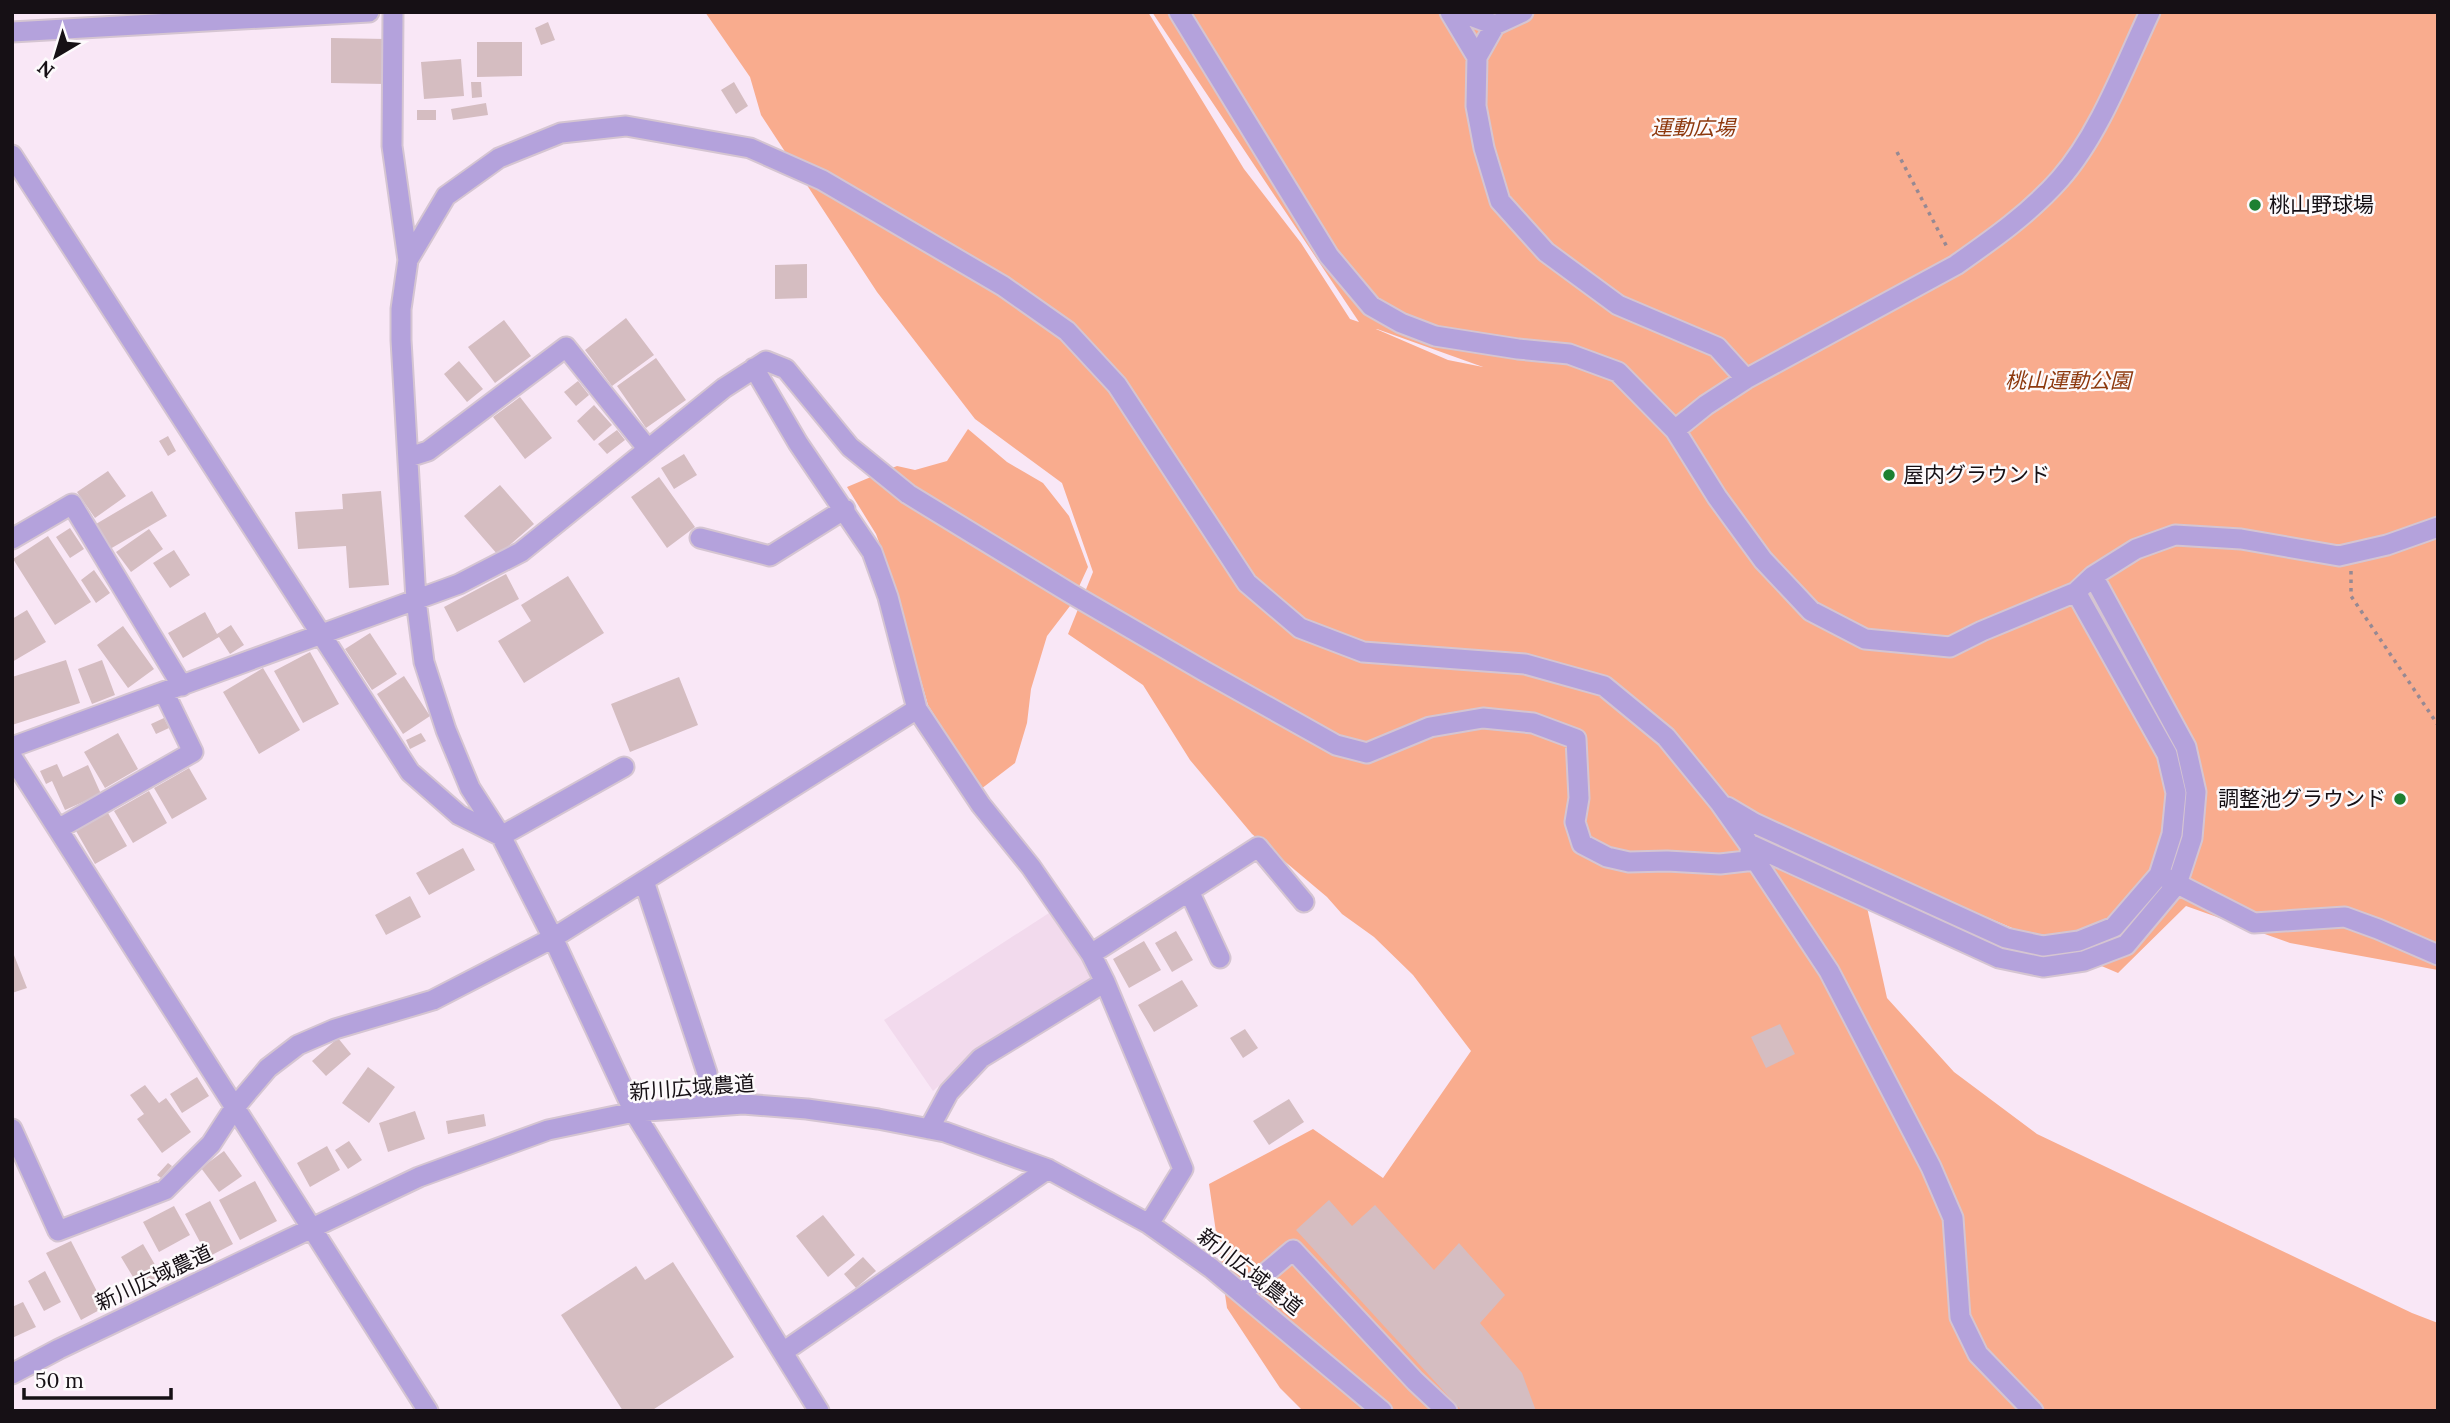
<svg xmlns="http://www.w3.org/2000/svg" width="2450" height="1423" viewBox="0 0 2450 1423" font-family="Lora,'Noto Sans JP',serif">
	<style>
		.built { fill: #f2daed }
		.green { fill: #f9ac8e; fill-rule: evenodd }
		.building { fill: #d5bdc1 }
		.lines { fill: none; stroke-linecap: round; stroke-linejoin: round }
		.minor-casing { stroke: #d5c5d2; stroke-width: 23 }
		.path { stroke: #968993; stroke-width: 3.5; stroke-dasharray: 3.5 5; stroke-linecap: butt }
		.minor { stroke: #b4a2dc; stroke-width: 19 }
		.poi-dot { fill: #1d8032; stroke: #fdfafc; stroke-width: 2.5 }
		.labels { text-anchor: middle; stroke-width: 5; stroke-linejoin: round; paint-order: stroke }
		.park-label { font-size: 21px; font-style: italic; fill: #8d380d; stroke: #fdfafc }
		.poi-label { font-size: 21px; fill: #161015; stroke: #fdfafc; text-anchor: start }
		.street-label { font-size: 21px; fill: #161015; stroke: #fdfafc }
	</style>
	<rect width="100%" height="100%" fill="#f9e7f6"/>
	<!-- built -->
	<path class="built" d="M1049,913l45,64 -118,76 -43,38 -49,-71z"/>
	<!-- green -->
	<path class="green" d="M705,12h443l96,157 57,74 49,76 9,3 -207,-310h1286v958l-148,-27 -104,-37 -68,67 -261,-111 30,136 67,74 83,62 375,179 26,10v88h-1135l-23,-23 -53,-80 -18,-124 104,-55 70,49 88,-127 -58,-76 -39,-38 -32,-23 -15,-17 -75,-63 -62,-74 -47,-75 -75,-51 25,-62 -31,-89 -87,-64 -98,-127 -116,-177 -11,-38zM1376,329h1l106,38 -35,-7z
		M968,429l39,33 36,21 26,33 19,51 -18,39 -23,30 -16,53 -4,34 -12,40 -34,26 -53,-84 -39,-136 -13,-35 -29,-47 50,-21 18,4 32,-9z"/>
	<!-- building -->
	<path class="building" d="M548,22l7,18 -14,5 -6,-17z
		M331,38l55,1 -1,45 -54,-1z
		M477,42h45v34l-45,1z
		M461,59l3,37 -40,3 -3,-37z
		M471,82h10l1,15 -10,1z
		M734,82l14,24 -12,8 -15,-24z
		M486,103l2,12 -35,5 -2,-11z
		M417,110h19v10h-19z
		M807,264v34l-32,1v-34z
		M626,318l28,37 -42,31 -27,-36z
		M504,320l27,36 -36,27 -27,-36z
		M656,358l30,42 -40,28 -29,-42z
		M459,361l24,28 -16,13 -23,-28z
		M578,381l11,14 -13,11 -12,-14z
		M520,397l32,41 -27,21 -32,-42z
		M594,405l18,20 -18,16 -17,-20z
		M617,430l8,10 -18,14 -9,-10z
		M168,436l8,15 -8,5 -9,-15z
		M684,454l13,21 -23,14 -13,-21z
		M108,471l18,25 -31,22 -18,-26z
		M659,477l36,50 -28,21 -36,-51z
		M500,485l34,39 -36,31 -34,-39z
		M152,491l15,25 -57,33 -14,-25z
		M381,491l8,94 -40,3 -3,-42 -48,3 -3,-37 48,-3 -1,-15z
		M70,528l14,21 -14,9 -14,-21z
		M149,529l14,20 -32,23 -15,-20z
		M48,536l43,66 -36,23 -42,-66z
		M174,550l16,25 -20,13 -17,-25z
		M94,570l16,23 -14,10 -15,-23z
		M506,574l13,25 -62,33 -13,-25z
		M568,576l36,57 -80,50 -26,-42 33,-20 -10,-16z
		M27,610l19,32 -34,20v-43z
		M205,612l12,22 14,-9 13,20 -14,9 -11,-17 -36,21 -15,-25z
		M123,626l31,43 -26,19 -31,-43z
		M370,633l27,41 -25,16 -27,-41z
		M310,652l29,52 -36,19 -29,-52z
		M66,660l14,43 -68,22v-48z
		M102,660l13,35 -23,9 -14,-35z
		M263,668l37,62 -41,24 -36,-62z
		M404,676l26,40 -27,18 -26,-40z
		M679,677l19,48 -68,27 -19,-48z
		M164,718l5,10 -13,6 -5,-10z
		M118,733l20,36 -33,19 -21,-36z
		M421,733l5,8 -16,8 -4,-9z
		M57,764l6,13 25,-12 13,29 -36,16 -13,-29 -6,3 -6,-13z
		M189,768l18,31 -35,20 -18,-31z
		M149,791l18,32 -34,20 -19,-32z
		M108,813l19,33 -32,18 -19,-33z
		M463,848l12,22 -46,25 -13,-22z
		M410,896l11,21 -35,18 -11,-20z
		M1176,931l17,29 -21,12 -17,-29z
		M1144,941l17,29 -32,18 -16,-29z
		M12,950l15,38 -15,5z
		M1182,980l16,26 -44,26 -16,-27z
		M1780,1024l15,30 -29,14 -15,-31z
		M1245,1029l13,19 -15,10 -13,-20z
		M338,1038l13,16 -25,22 -14,-15z
		M368,1067l27,20 -26,36 -27,-20z
		M197,1077l12,19 -27,17 -12,-19z
		M145,1085l14,18 7,-5 25,34 -29,21 -25,-34 7,-5 -14,-19z
		M1289,1099l15,23 -35,23 -16,-24z
		M415,1111l10,28 -37,13 -9,-29z
		M484,1114l2,12 -38,8 -2,-13z
		M349,1141l13,19 -14,9 -13,-19z
		M327,1146l13,24 -30,17 -13,-24z
		M224,1151l18,25 -23,16 -18,-24z
		M168,1163l4,3 -11,12 -4,-3z
		M255,1181l22,40 -37,19 -21,-40z
		M1329,1200l23,26 23,-21 59,65 25,-27 46,52 -25,28 42,50 14,38h-74l-166,-181z
		M210,1201l23,43 -25,13 -23,-43z
		M174,1206l16,29 -31,17 -16,-30z
		M823,1215l32,40 -27,22 -32,-41z
		M71,1241l34,66 -24,13 -35,-67z
		M143,1244l18,31 -22,12 -18,-30z
		M863,1257l13,14 -20,17 -12,-14z
		M673,1262l61,95 -83,54h-28l-62,-96 75,-49 9,14z
		M45,1271l16,31 -17,9 -16,-30z
		M23,1302l13,25 -24,11v-31z"/>
	<g class="lines">
		<!-- minor casing -->
		<g class="minor-casing">
			<path id="minor" d="M393,12l-1,134 16,114 -7,49v31l15,260 8,62 22,68 24,58 31,48 52,102 81,174 185,299
				M1179,12l150,244 42,50 30,17 34,13 83,13 51,5 49,18 57,58 42,67 46,63 48,51 54,28 85,8 32,-16 94,-39 17,-16 43,-27 39,-14 66,4 98,17 48,-11 51,-18
				M1450,12l27,45 -1,49 8,42 16,53 46,51 72,53 99,42 29,32
				M1460,12l35,13 -18,32
				M1495,25l28,-13
				M12,32l357,-20
				M12,155l398,617 49,43 42,21 123,-69
				M408,260l38,-64 53,-38 62,-25 65,-7 124,22 72,32 181,106 64,45 50,54 130,198 53,45 63,24 162,12 79,22 62,51 54,66 29,41 250,114 44,9 41,-6 42,-16 51,-61 15,-46 4,-46 -10,-45 -93,-171
				M754,368l44,75 74,109 16,45 29,112 64,96 50,62 60,87 14,28 78,187 -34,55
				M1675,430l31,-25 40,-26 210,-114c37,-26 74,-52 104,-86 39,-44 65,-114 90,-167
				M409,457l19,-6 138,-104 81,101
				M700,538l70,18 75,-47
				M12,539l60,-35 110,182
				M12,747l447,-163 62,-32 203,-164 42,-27 20,8 64,78 58,47 162,99 134,78 132,74 31,8 63,-26 53,-9 50,5 43,16 3,59 -4,24 7,22 25,13 22,5 38,-1 53,3 35,-4
				M12,757l416,654
				M1727,807l27,16 252,115 37,8 36,-5 35,-14 45,-52 13,-41 4,-41 -9,-39 -91,-162
				M58,829l135,-77 -29,-60
				M1750,852l79,119 102,196 22,51 7,99 18,37 55,57
				M2166,878l88,45 91,-6 33,12 60,26
				M644,881l63,192 -3,34
				M1189,891l31,67
				M1091,954l167,-107 46,55
				M12,1129l46,102 107,-41 46,-46 24,-37 33,-39 30,-23 37,-16 98,-29 120,-62 364,-229
				M929,1129l20,-37 32,-34 124,-76
				M1242,1293l51,-43 122,131 32,30
				M783,1352l265,-183
				M12,1374l47,-25 360,-172 129,-47 86,-18 109,-8 64,5 71,10 67,13 103,37 101,55 62,44 171,143"/>
		</g>
		<!-- path -->
		<path class="path" d="M1897,152l50,95
			M2351,571v25l87,129"/>
		<!-- minor -->
		<use href="#minor" class="minor"/>
	</g>
	<!-- markers -->
	<g class="poi-dot">
		<circle cx="2255" cy="205" r="7"/>
		<circle cx="1889" cy="475" r="7"/>
		<circle cx="2400" cy="799" r="7"/>
	</g>
	<g class="labels">
		<!-- park labels -->
		<g class="park-label">
			<text x="1693" y="135">運動広場</text>
			<text x="2068" y="388">桃山運動公園</text>
		</g>
		<!-- poi labels -->
		<g class="poi-label">
			<text x="2269" y="212">桃山野球場</text>
			<text x="1903" y="482">屋内グラウンド</text>
			<text x="2386" y="806" text-anchor="end">調整池グラウンド</text>
		</g>
		<!-- street labels -->
		<g class="street-label">
			<text transform="translate(692 1088) rotate(-4)" y="7">新川広域農道</text>
			<text transform="translate(1250 1272) rotate(38)" y="7">新川広域農道</text>
			<text transform="translate(154 1278) rotate(-25)" y="7">新川広域農道</text>
		</g>
	</g>
	<!-- border -->
	<rect width="2450" height="1423" fill="none" stroke="#161015" stroke-width="28"/>
	<!-- north arrow -->
	<g transform="translate(56 56) rotate(218)" stroke="#fdfafc" stroke-width="5" paint-order="stroke">
	<path d="M0-5L12 26L0 18L-12 26Z" fill="#161015"/>
	<text y="-10" font-size="19" font-weight="bold" text-anchor="middle" fill="#161015">N</text>
	</g>
	<!-- scale -->
	<path d="M24 1388v10h147v-10" fill="none" stroke="#161015" stroke-width="3.5"/>
	<text x="35" y="1388" font-size="21" fill="#161015" stroke="#fdfafc" stroke-width="5" paint-order="stroke">50 m</text>
</svg>
